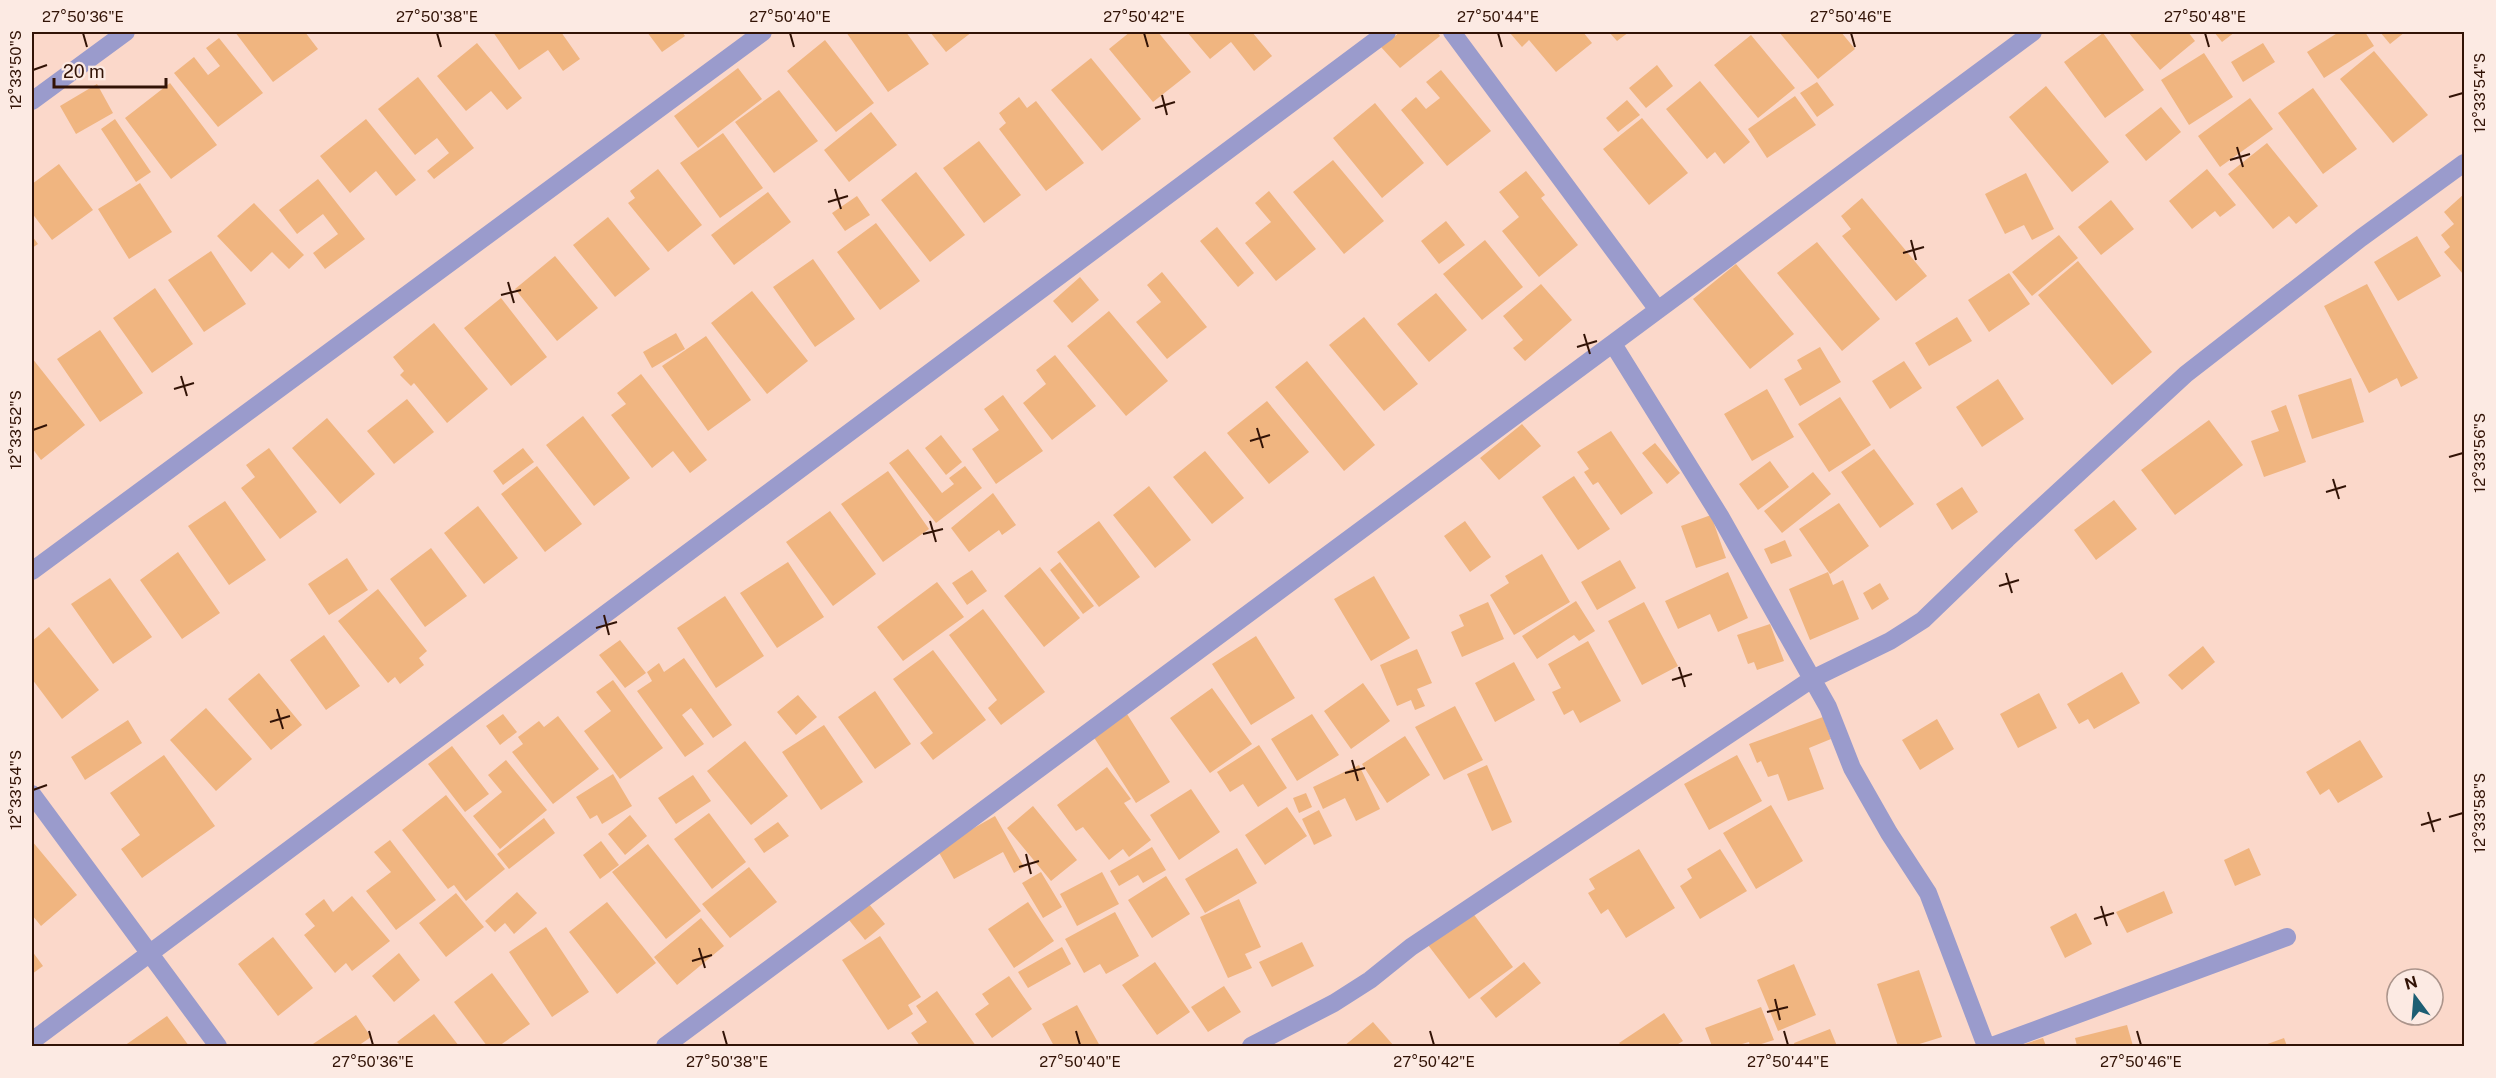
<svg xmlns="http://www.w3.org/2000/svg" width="2496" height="1078" viewBox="0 0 2496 1078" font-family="'Public Sans',sans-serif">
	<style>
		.building { fill: #f0b580 }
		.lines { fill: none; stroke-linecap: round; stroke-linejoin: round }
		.minor { stroke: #9a9bcc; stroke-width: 18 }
		.ticks { fill: none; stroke: #321306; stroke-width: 2 }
		.neatline { fill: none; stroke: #321306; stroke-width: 2 }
		.ticks-label { font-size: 15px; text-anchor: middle; fill: #321306 }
	</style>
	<rect width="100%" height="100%" fill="#fbd8ca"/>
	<!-- building -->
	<path class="building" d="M235,32h70l13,17 -45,33z
		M493,32h68l19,27 -17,12 -15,-21 -29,20z
		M647,32h35l3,4 -23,16z
		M846,32h60l23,32 -41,28z
		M930,32h42l-26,20z
		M1130,32h28l33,40 -38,30 -44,-53z
		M1187,32h65l20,24 -18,15 -23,-29 -21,17z
		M1400,32h37l3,4 -40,32 -19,-21z
		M1512,32h71l9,11 -36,29 -27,-32 -7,7 -12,-14z
		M1609,32h20l-12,9z
		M1779,32h62l14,17 -37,30z
		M2128,32h60l7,9 -35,29z
		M2214,32h21l-13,10z
		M2339,32h26l9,14 -50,32 -17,-26z
		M2380,32h25l-15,12z
		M2103,33l41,57 -39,28 -41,-56z
		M1751,35l44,53 -37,30 -44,-53z
		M219,38l44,55 -45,34 -44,-54 20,-16 14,18 12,-9 -14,-18z
		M825,40l49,63 -38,29 -49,-61z
		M477,43l45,55 -15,12 -16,-19 -25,20 -29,-35z
		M2263,43l12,19 -32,20 -12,-20z
		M2374,51l54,64 -35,28 -53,-64z
		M2204,53l29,44 -44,28 -28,-45z
		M1091,58l50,61 -39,32 -51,-61z
		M1657,65l16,21 -27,22 -17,-20z
		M738,68l24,31 -64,49 -24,-32z
		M1441,70l50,61 -44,35 -46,-56 15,-13 10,12 14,-11 -14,-16z
		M418,77l56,71 -40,31 -7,-8 22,-18 -12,-15 -22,17 -37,-46z
		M1700,81l50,61 -26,22 -9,-12 -8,7 -41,-50z
		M1817,82l17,23 -17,12 -17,-24z
		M170,83l47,62 -46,34 -46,-61z
		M97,84l16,29 -37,21 -16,-28z
		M2046,86l63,76 -37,30 -63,-75z
		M2313,88l44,61 -34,25 -45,-61z
		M779,90l39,51 -44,32 -39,-51z
		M1795,96l21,29 -49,33 -19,-29z
		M1019,97l8,11 9,-7 48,62 -38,28 -47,-62 7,-6 -7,-10z
		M2250,98l23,31 -53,38 -22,-31z
		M1627,100l13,15 -22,17 -12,-14z
		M1375,103l49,60 -42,35 -49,-60z
		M2161,107l20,25 -35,29 -21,-26z
		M871,112l26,33 -48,37 -25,-32z
		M1642,118l46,55 -39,32 -46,-56z
		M115,119l36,53 -15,10 -35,-53z
		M366,119l50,61 -20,16 -20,-25 -26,22 -30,-37z
		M723,133l40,55 -43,30 -40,-55z
		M979,141l42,54 -37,28 -41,-55z
		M2267,143l51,63 -22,18 -7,-8 -16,13 -45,-55z
		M1333,160l51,61 -40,33 -51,-62z
		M59,164l34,46 -41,30 -20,-27v-29z
		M658,169l44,56 -34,27 -40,-49 7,-5 -5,-7z
		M2207,169l29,36 -16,12 -5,-6 -23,18 -23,-28z
		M1526,171l19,24 -4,3 37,47 -39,32 -37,-46 17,-14 -20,-25z
		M916,172l49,63 -35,27 -49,-62z
		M2026,173l28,56 -22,11 -8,-15 -19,9 -20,-40z
		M318,179l47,60 -40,30 -12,-16 25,-19 -15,-20 -26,20 -18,-24z
		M140,183l32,49 -43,27 -31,-50z
		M1269,191l47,58 -40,32 -31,-38 26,-21 -16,-19z
		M768,192l23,30 -57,43 -23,-30z
		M2464,194v79l-1,1 -19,-22 6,-5 -9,-12 13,-11 -10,-12z
		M857,196l13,19 -25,16 -13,-18z
		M1862,198l65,78 -31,25 -54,-65 9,-7 -10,-13z
		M2111,200l23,29 -33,26 -23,-28z
		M254,203l50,52 -15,14 -17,-17 -21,20 -34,-36z
		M608,217l42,52 -35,28 -42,-52z
		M1446,221l19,24 -26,19 -18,-23z
		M876,223l44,58 -40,29 -43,-58z
		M1217,227l37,46 -16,14 -38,-46z
		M2059,235l19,23 -46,38 -20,-24z
		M32,236l6,8 -6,4z
		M2417,236l24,40 -43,25 -24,-39z
		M1485,240l38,47 -41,33 -39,-46z
		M1817,242l63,77 -38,32 -65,-78z
		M211,251l35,53 -42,28 -36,-52z
		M555,256l43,52 -41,33 -42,-52z
		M813,259l42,60 -40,28 -42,-60z
		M2078,261l74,91 -40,33 -74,-90z
		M1736,264l58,70 -44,35 -57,-70z
		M1162,272l45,55 -40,32 -31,-37 25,-20 -14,-17z
		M2009,273l21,31 -41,28 -21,-32z
		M1080,277l19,23 -27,23 -19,-22z
		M1541,284l31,36 -47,41 -12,-13 10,-8 -20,-24z
		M2367,284l51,94 -17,9 -4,-9 -28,15 -45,-87z
		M155,288l38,56 -41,29 -39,-55z
		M752,291l56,70 -41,33 -56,-71z
		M1436,293l31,37 -38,32 -32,-38z
		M501,298l46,59 -36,29 -47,-58z
		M1109,311l59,70 -42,35 -59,-70z
		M1364,317l54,67 -34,27 -55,-66z
		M1957,317l15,24 -43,25 -14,-23z
		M434,323l54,66 -41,34 -33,-40 -3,3 -11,-11 4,-4 -11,-14z
		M100,330l43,63 -43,29 -43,-63z
		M676,333l9,16 -33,19 -9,-16z
		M706,336l45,64 -43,31 -46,-65z
		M1820,347l21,35 -41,24 -16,-27 18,-10 -5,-9z
		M1055,355l41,51 -44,34 -29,-37 23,-19 -10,-14z
		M32,358l53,67 -44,35 -9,-12z
		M1307,361l68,84 -31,26 -69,-84z
		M1904,361l18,27 -32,21 -18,-28z
		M641,374l66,86 -17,13 -17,-22 -21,17 -41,-53 15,-11 -9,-11z
		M2351,378l13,44 -52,17 -14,-44z
		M1998,379l26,40 -42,28 -26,-40z
		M1767,389l27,48 -42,24 -28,-47z
		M1003,395l40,56 -47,33 -24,-35 27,-19 -15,-21z
		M1840,397l31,48 -42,27 -31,-48z
		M407,399l27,33 -40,32 -27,-33z
		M1267,401l42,51 -40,32 -42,-51z
		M2286,405l20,57 -42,15 -13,-36 28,-10 -8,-20z
		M583,416l47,62 -36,28 -48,-61z
		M327,418l48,56 -35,30 -48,-56z
		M2209,420l34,45 -68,50 -34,-45z
		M1522,424l19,22 -42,34 -19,-22z
		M1611,431l42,62 -32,22 -23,-33 -5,3 -9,-13 5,-3 -12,-17z
		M941,435l21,27 -16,13 -21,-27z
		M1655,443l25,30 -13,11 -25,-31z
		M269,448l48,64 -37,27 -39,-51 14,-11 -9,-12z
		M523,448l11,14 -31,23 -10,-14z
		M908,449l34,44 12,-9 -5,-6 16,-12 17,22 -46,35 -47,-60z
		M1874,449l40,55 -34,24 -39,-56z
		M1205,451l39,47 -32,26 -39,-47z
		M1770,461l19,26 -31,23 -19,-26z
		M537,466l45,58 -37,28 -44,-58z
		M888,471l41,58 -46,33 -42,-58z
		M1813,472l18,22 -49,39 -18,-22z
		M1574,476l36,53 -32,21 -36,-53z
		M1149,486l42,54 -36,28 -42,-53z
		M1962,487l16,25 -26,18 -16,-26z
		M993,493l23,32 -14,10 -3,-5 -30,22 -18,-24z
		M2114,500l23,29 -41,31 -22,-30z
		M225,501l41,59 -37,25 -41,-59z
		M1839,503l30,43 -39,28 -31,-45z
		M478,506l40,52 -34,26 -40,-51z
		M830,511l46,63 -43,32 -47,-64z
		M1711,515l15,43 -30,10 -15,-42z
		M1099,521l41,56 -41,30 -42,-55z
		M1465,521l26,36 -21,15 -26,-36z
		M1785,540l7,16 -21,8 -7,-15z
		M431,548l36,48 -42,31 -35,-48z
		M178,552l42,61 -38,26 -42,-59z
		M1542,554l28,48 -56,33 -24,-40 19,-12 -4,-7z
		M347,558l21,32 -39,25 -21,-31z
		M1620,560l16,28 -39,22 -16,-28z
		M788,562l36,55 -47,31 -37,-55z
		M1060,562l34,44 -11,8 -33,-44z
		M1040,567l40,51 -36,29 -40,-51z
		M972,570l15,21 -20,14 -15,-22z
		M1728,572l20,46 -30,14 -8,-18 -32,15 -13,-28z
		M1828,572l5,13 10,-5 16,39 -49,21 -21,-51z
		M1374,576l36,62 -39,23 -37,-62z
		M110,578l42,59 -39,27 -42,-60z
		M937,582l27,35 -61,44 -26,-34z
		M1880,583l9,16 -17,11 -9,-17z
		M378,589l49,62 -8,7 5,7 -24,19 -5,-7 -7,6 -50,-62z
		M725,596l39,60 -48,32 -39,-60z
		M1576,601l19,30 -16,10 -5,-6 -37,24 -15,-23z
		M1488,602l16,37 -42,18 -11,-25 13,-6 -5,-11z
		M1644,602l34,64 -36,19 -34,-64z
		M983,609l62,83 -44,33 -13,-17 9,-8 -48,-65z
		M1770,624l14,37 -27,9 -3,-8 -6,2 -11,-29z
		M49,627l50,63 -37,29 -30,-40v-38z
		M324,635l36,51 -34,24 -36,-50z
		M1256,636l39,62 -44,27 -39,-61z
		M620,640l26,33 -21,15 -26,-33z
		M1588,641l33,60 -41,22 -7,-13 -9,5 -12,-23 9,-4 -13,-24z
		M2203,646l12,16 -33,28 -14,-15z
		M1417,649l15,34 -15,6 8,17 -10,4 -4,-10 -14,6 -17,-41z
		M933,650l53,70 -53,40 -13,-17 13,-10 -40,-54z
		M684,658l48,67 -19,13 -22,-30 -9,7 22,29 -19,13 -48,-66 15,-10 -5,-9 12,-9 5,9z
		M1514,662l21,38 -40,22 -20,-39z
		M2122,672l18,31 -46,26 -6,-10 -9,5 -12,-20z
		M259,673l43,52 -31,25 -43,-51z
		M613,680l50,68 -43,31 -36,-48 27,-20 -15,-19z
		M1363,683l27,38 -39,28 -27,-38z
		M1212,688l40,56 -42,29 -40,-55z
		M875,691l36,53 -36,25 -37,-52z
		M2039,693l18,35 -39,20 -18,-34z
		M798,695l19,22 -21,18 -19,-23z
		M1455,706l28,54 -39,20 -29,-53z
		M206,708l46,51 -36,32 -46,-51z
		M503,714l14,18 -17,13 -14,-19z
		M1127,714l43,68 -34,21 -43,-67z
		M1312,714l27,41 -42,26 -26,-42z
		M558,716l41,53 -46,35 -41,-52 11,-8 -5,-7 21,-16 5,6z
		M1823,717l8,22 -22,9 15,41 -36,12 -10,-27 -10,3 -7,-16 -4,2 -8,-19z
		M1937,719l17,30 -34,21 -18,-30z
		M128,720l14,23 -57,37 -14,-23z
		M824,725l39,57 -42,28 -39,-58z
		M1405,736l25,39 -43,28 -25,-39z
		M2360,740l23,37 -45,26 -9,-14 -9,6 -14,-23z
		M745,741l43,55 -37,29 -44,-54z
		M1259,745l28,43 -29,19 -15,-23 -13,8 -13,-20z
		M452,746l37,48 -24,18 -37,-48z
		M164,755l51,71 -73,52 -21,-29 19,-14 -30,-42z
		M1737,755l25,46 -53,29 -25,-46z
		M506,760l41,50 -47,39 -27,-33 29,-24 -14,-17z
		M1359,765l21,44 -24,12 -11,-23 -22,11 -10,-22z
		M1487,765l25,57 -20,9 -25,-57z
		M1107,767l24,32 -7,4 27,37 -22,17 -6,-8 -14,11 -26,-33 -7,4 -19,-26z
		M613,774l19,32 -30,18 -5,-9 -7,4 -14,-22z
		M693,775l18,26 -35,23 -18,-26z
		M1191,789l29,43 -41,28 -29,-45z
		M1306,793l6,14 -13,6 -6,-15z
		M446,795l59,74 -39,32 -12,-16 -6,4 -46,-59z
		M1771,805l32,56 -47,28 -33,-56z
		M1033,806l44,54 -26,21 -44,-53z
		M1287,807l20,29 -42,29 -20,-30z
		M1319,810l13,26 -18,9 -12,-26z
		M709,813l37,49 -34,27 -38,-50z
		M630,815l17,21 -22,19 -17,-21z
		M995,816l29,51 -10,6 -11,-21 -49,27 -17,-30z
		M544,818l11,15 -46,36 -12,-15z
		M778,822l11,14 -25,17 -10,-14z
		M390,840l46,60 -40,30 -30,-39 25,-19 -17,-20z
		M32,841l45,54 -36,31 -9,-11z
		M601,841l18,24 -19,14 -17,-24z
		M648,844l53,67 -35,28 -54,-67z
		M1152,847l14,23 -23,13 -5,-8 -19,11 -9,-15z
		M1237,848l20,35 -52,30 -20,-34z
		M2249,848l12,27 -26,11 -11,-26z
		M1639,849l36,59 -49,30 -18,-29 -7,5 -13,-21 7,-4 -6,-10z
		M1720,849l27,42 -47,28 -20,-33 12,-8 -5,-9z
		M749,867l28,35 -47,36 -28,-34z
		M1041,872l21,35 -19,11 -21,-35z
		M1102,872l17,32 -42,22 -17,-32z
		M1166,876l24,38 -38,24 -24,-38z
		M2164,891l9,22 -46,20 -11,-21z
		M517,892l20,21 -23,21 -9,-11 -10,9 -10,-11z
		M456,893l28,34 -38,30 -27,-34z
		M352,896l38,45 -38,30 -6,-8 -11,10 -31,-38 11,-9 -10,-12 19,-15 9,13z
		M1239,899l22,48 -16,7 7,14 -24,10 -28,-61z
		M607,902l49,61 -39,31 -48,-62z
		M1028,902l26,39 -40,27 -26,-39z
		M869,904l16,20 -20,16 -16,-20z
		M1115,912l24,44 -33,18 -6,-10 -16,9 -19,-34z
		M1472,912l41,55 -44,32 -41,-54z
		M2076,913l16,31 -27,14 -15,-31z
		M701,918l23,28 -47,39 -23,-28z
		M546,927l43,65 -37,25 -43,-65z
		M880,936l41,61 -13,8 5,9 -25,16 -46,-70z
		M273,937l40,51 -35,28 -40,-52z
		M1302,942l12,24 -42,21 -13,-25z
		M1062,947l9,17 -43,24 -10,-16z
		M32,951l11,15 -11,8z
		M399,953l21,27 -26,22 -22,-26z
		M1155,962l35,50 -33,23 -35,-50z
		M1524,962l17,21 -45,35 -16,-20z
		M1794,964l22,51 -38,16 -21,-51z
		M1919,970l23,67 -29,9h-15l-21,-62z
		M492,973l38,51 -31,22h-12l-33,-44z
		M1009,976l23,33 -40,29 -17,-24 14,-10 -7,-10z
		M1224,986l17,26 -33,20 -17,-25z
		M937,991l39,55h-56l-9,-13 16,-11 -11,-16z
		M1077,1005l23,41h-46l-12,-22z
		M1761,1007l13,33 -19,6h-5l-1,-4 -14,4h-23l-7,-18z
		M1664,1013l19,28 -8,5h-53l-3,-3z
		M434,1014l25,32h-58l-4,-4z
		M356,1015l15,22 -13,9h-48z
		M167,1016l22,30h-65z
		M1373,1022l21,24h-50z
		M2127,1025l6,21h-56l-2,-8z
		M1830,1029l7,17h-42l-1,-3z
		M2043,1038l3,8h-28z
		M2284,1038l3,8h-25z"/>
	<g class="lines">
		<!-- minor -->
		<path class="minor" d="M1452,32l206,278
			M32,101l94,-69
			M1613,344l107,172 108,191 24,61 37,65 39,60 58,153
			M32,571l731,-539
			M32,794l186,252
			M32,1041l1355,-1009
			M665,1046l1368,-1014
			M1251,1046l83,-43 36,-23 41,-33 401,-268 78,-38 33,-21 84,-81 179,-165 175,-136 103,-75
			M1992,1046l295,-109"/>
	</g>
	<!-- ticks -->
	<path class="ticks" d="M83,33l4,14M437,33l4,14M790,33l4,14M1144,33l4,14M1498,33l4,14M1851,33l4,14M2205,33l4,14M33,70l14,-5M1162,95l5,20M2449,97l14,-4M1155,108l20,-6M2237,147l6,20M2230,160l20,-6M835,189l6,20M828,202l20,-6M1911,240l5,20M1903,253l21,-6M508,282l6,21M501,295l20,-5M1584,334l6,20M1577,347l20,-6M181,376l6,20M174,389l20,-6M1257,428l6,20M33,430l14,-5M1250,441l20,-6M2449,457l14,-4M2333,479l6,20M2326,492l20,-6M930,521l6,21M923,534l20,-5M2006,573l6,20M1999,586l20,-6M604,615l5,20M596,628l21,-6M1679,667l6,20M1672,680l20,-6M277,709l6,20M270,722l20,-6M1352,760l6,21M1345,773l20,-5M33,790l14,-5M2428,812l6,20M2449,817l14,-4M2421,825l20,-6M1026,854l5,20M1019,867l20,-6M2101,906l6,20M2094,919l20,-6M699,948l6,20M692,961l20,-6M1775,999l5,21M1767,1012l21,-5M369,1031l4,14M723,1031l4,14M1076,1031l4,14M1430,1031l4,14M1784,1031l4,14M2137,1031l4,14"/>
	<!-- border -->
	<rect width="2496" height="1078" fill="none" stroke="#fceae3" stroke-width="66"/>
	<!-- north arrow -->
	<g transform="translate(2415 997) rotate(344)"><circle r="28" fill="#fceae3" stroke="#ab948b" stroke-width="1.5"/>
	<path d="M0-4.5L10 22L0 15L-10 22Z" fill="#1d5e73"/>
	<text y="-9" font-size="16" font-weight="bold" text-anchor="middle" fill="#321306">N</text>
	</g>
	<!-- scale -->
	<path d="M54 78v9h112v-9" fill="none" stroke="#321306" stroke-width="3"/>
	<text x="63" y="78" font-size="18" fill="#321306" stroke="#fceae3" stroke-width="4.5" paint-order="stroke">20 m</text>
	<rect x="33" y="33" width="2430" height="1012" class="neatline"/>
	<g class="ticks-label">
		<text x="83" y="22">27°50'36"E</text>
		<text x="437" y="22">27°50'38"E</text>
		<text x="790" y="22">27°50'40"E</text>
		<text x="1144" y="22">27°50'42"E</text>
		<text x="1498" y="22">27°50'44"E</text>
		<text x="1851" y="22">27°50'46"E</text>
		<text x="2205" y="22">27°50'48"E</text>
		<text transform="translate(16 70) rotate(-90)" y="5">12°33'50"S</text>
		<text transform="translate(2480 93) rotate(-90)" y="5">12°33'54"S</text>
		<text transform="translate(16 430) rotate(-90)" y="5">12°33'52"S</text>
		<text transform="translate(2480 453) rotate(-90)" y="5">12°33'56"S</text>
		<text transform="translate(16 790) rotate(-90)" y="5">12°33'54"S</text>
		<text transform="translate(2480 813) rotate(-90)" y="5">12°33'58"S</text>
		<text x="373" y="1067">27°50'36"E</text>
		<text x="727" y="1067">27°50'38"E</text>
		<text x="1080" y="1067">27°50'40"E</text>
		<text x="1434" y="1067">27°50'42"E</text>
		<text x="1788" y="1067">27°50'44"E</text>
		<text x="2141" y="1067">27°50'46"E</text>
	</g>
</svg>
